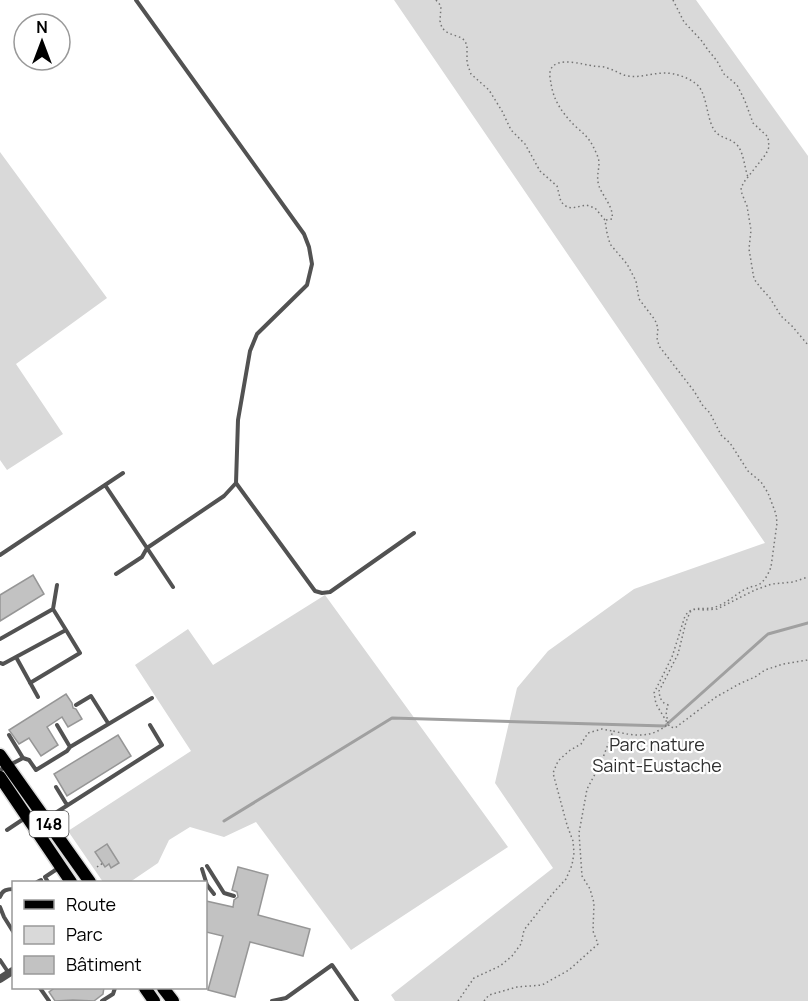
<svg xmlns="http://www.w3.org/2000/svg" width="808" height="1001" viewBox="0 0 808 1001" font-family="Manrope,sans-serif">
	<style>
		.green { fill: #d9d9d9 }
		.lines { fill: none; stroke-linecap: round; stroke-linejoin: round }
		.stream { stroke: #a0a0a0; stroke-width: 3 }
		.building { fill: #c2c2c2; stroke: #969696; stroke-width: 1.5 }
		.primary-casing { stroke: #dbdbdb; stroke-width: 15 }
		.path { stroke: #747474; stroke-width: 1.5; stroke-dasharray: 1.5 3; stroke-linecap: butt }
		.lane { stroke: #525252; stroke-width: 4 }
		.street { stroke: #525252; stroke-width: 8 }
		.primary { stroke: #000; stroke-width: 12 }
		.labels { text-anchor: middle; stroke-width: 4.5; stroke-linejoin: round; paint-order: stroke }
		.shield { fill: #fff; stroke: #4c4c4c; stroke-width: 1.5 }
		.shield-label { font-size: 16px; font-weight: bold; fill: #000 }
		.park-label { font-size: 18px; fill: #303030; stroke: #fff }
	</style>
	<rect width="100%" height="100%" fill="#fff"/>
	<!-- green -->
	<path class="green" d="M394,0h302l112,156v845h-413l-4,-6 162,-127 -58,-85 22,-95 31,-37 86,-62 131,-46z
		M0,152l107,146 -91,66 47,70 -56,36 -7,-10z
		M325,595l183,252 -157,103 -95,-128 -32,15 -34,-10 -21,13 -11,23 -28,19h-27l-35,-51 123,-80 -56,-86 53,-36 25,36z"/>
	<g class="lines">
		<!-- stream -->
		<path class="stream" d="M224,821l168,-103 273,8 103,-92 40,-11"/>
	</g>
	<!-- building -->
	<path class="building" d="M33,575l11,19 -44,27v-26z
		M66,694l6,9 1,5 3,1 6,10 -14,8 -6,-10 -15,10 11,18 -17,11 -12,-18 -10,6 -10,-14z
		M118,735l13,21 -64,40 -13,-22z
		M107,844l12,19 -8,5 -2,-4 -4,3 -10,-15z
		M238,867l30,8 -10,40 52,14 -7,27 -53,-14 -15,55 -27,-7 15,-54 -17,-4v-31l27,6 1,-7 4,-3 -1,-5 -5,-2z
		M56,987h48l-1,7 -9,7 -21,-1 -18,1 -6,-9z"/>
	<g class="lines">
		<!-- primary casing -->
		<g class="primary-casing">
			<path id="primary" d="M0,755l90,127
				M0,777l71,105
				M145,988l9,13
				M163,988l10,13"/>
		</g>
		<!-- path -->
		<path class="path" d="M436,0l5,6 -1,15 2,7 6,5 14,5 3,3 2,5v17l4,11 18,16 13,21 9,19 14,14 15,27 17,15 4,16 6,5 5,1 14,-3 9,3 10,12 2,13 3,11 17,20 9,17 3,18 16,21 3,8 -1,10 2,8 35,45 9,15 7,7 11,22 9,8 18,28 13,11 7,11 8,21 1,9 -6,44c-2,5 -5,12 -10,16 -3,3 -9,3 -13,5 -12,5 -21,16 -33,19 -12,4 -22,-3 -30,9l-13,41 -18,36 2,11 12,20
			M673,0l11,22 17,18 7,10 9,11 7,13 13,11 8,16 8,22 15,14 1,10 -3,7 -22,28 -3,6 1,6 5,12 4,24 -2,19 5,30 6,8 10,11 11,18 11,10 16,19
			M606,220l6,-1c2,-12 -9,-22 -13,-33 -3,-9 0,-15 0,-23 0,-6 -4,-12 -6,-17 -5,-9 -11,-14 -18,-20 -12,-12 -22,-26 -24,-43 -1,-4 -2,-10 0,-14 6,-13 33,-4 43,-3 4,1 9,0 13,2 8,2 14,7 21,8 13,2 24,-3 37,-3 9,0 22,4 30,10 12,8 11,32 18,45 5,10 14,9 22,15 9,7 9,24 13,34
			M668,723l-2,-11 2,-7 -4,-2 -4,-5 -1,-7 19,-37 8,-32 4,-10 5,-3 10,1 12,-1 38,-19 17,-6 21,-2 15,-5
			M97,867l6,-4
			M458,1001l16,-23 26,-12 12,-10 9,-12 3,-14 30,-38 12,-13 6,-14 2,-12 -1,-12 -6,-16 -14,-52 5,-12 11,-10 12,-7 7,-11 14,-4 10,2
			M484,1001l5,-6 28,-8 25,-2 27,-15 29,-26 -5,-13 1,-28 -4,-14 -8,-13 -3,-43 8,-44 14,-26 12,-32c21,5 38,8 55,-7l2,3 5,1 41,-31 25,-14 14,-6 10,-7 18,-6 25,-4"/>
		<!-- lane -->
		<path class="lane" d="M236,483l79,108 7,2 8,-1 84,-59
			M105,485l42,63 77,-52 12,-13 2,-63 12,-69 7,-17 50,-49 5,-21 -3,-17 -5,-13 -168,-234
			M0,555l123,-82
			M116,574l26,-17 5,-9 26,39
			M53,609l4,-24
			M0,639l53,-30 13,21 -63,34 -3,-1
			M16,657l22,40
			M30,683l50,-30 -14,-23
			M76,705l15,-9 17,27
			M57,725l13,22
			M9,735l14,23
			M0,770l23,-12 6,2 7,10 31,-19 3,-4 82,-49
			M56,787l11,18
			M46,819l116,-74 -12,-20
			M7,830l30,-20
			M207,866l17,27 10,3
			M202,869l5,16 7,9
			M37,882l4,-2
			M48,882l-3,-5 15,-10
			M0,897c2,-7 7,-8 14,-8
			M0,907l4,10 10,16
			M0,960l8,12
			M40,988l9,13
			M102,1001l11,-7 2,-6
			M272,1001l14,-3 46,-33 25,36"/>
		<!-- street -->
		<path class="street" d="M0,979l14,-9"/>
		<!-- primary -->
		<use href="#primary" class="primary"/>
	</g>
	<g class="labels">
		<!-- shield labels -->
		<rect class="shield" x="29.5" y="811" width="39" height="26" rx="4.5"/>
		<g class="shield-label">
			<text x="49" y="830">148</text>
		</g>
		<!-- park labels -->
		<g class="park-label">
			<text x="657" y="751">Parc nature<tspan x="657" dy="21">Saint-Eustache</tspan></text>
		</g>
	</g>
	<!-- legend -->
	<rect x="12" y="881" width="195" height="108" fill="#ffffff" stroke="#999999" stroke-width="1.5"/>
	<rect x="24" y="900" width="30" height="9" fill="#000000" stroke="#999999" stroke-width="1.5"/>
	<text x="66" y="911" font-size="18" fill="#000000">Route</text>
	<rect x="24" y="926" width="30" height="18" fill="#d9d9d9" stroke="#999999" stroke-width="1.5"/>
	<text x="66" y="941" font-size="18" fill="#000000">Parc</text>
	<rect x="24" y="956" width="30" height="18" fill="#c2c2c2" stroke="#999999" stroke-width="1.5"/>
	<text x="66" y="971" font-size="18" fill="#000000">Bâtiment</text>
	<!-- north arrow -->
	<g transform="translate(42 42)"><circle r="28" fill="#ffffff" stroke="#999999" stroke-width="1.5"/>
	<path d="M0-4.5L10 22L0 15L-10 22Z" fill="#000000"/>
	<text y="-9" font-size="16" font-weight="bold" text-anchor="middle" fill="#000000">N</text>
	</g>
</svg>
